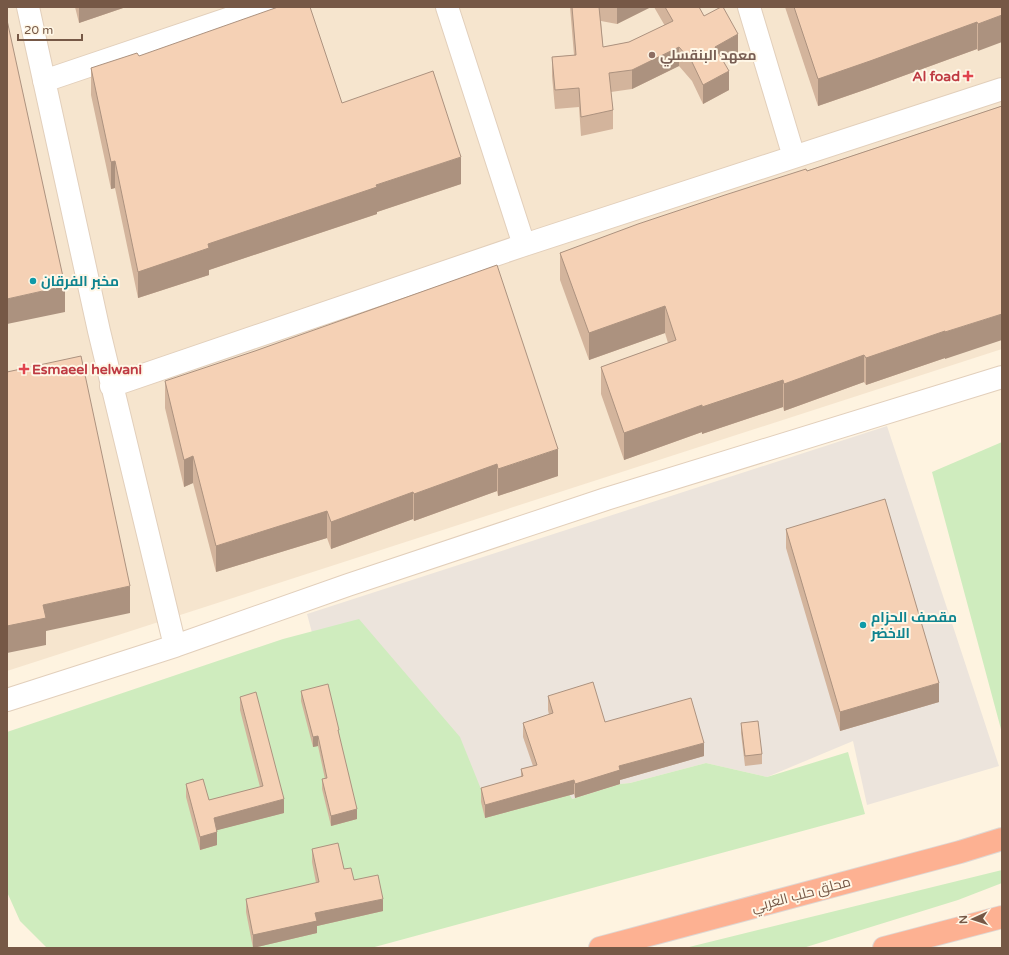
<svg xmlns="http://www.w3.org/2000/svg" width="1009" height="955" viewBox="0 0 1009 955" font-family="'Varela Round',Cairo,sans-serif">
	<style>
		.residential { fill: #f6e5ce }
		.industrial { fill: #ece4dc }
		.green { fill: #cfecbe }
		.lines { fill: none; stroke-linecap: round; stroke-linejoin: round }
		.street-casing { stroke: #e2cfbb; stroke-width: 24 }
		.highway-casing { stroke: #ded7d3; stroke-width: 24 }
		.street { stroke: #fff; stroke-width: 22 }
		.highway { stroke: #fdb192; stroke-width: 22 }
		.wall { fill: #d3b49c }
		.shaded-wall { fill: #ac927f }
		.building { fill: #f5d1b5; stroke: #ac927f }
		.education-dot { fill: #8d6e63; stroke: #fff7e7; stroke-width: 1.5 }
		.health-dot { fill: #e0444e; stroke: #fff7e7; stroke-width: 1.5 }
		.culture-dot { fill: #0f9aa8; stroke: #fff7e7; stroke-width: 1.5 }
		.labels { text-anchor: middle; stroke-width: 4; stroke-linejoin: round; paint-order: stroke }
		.education-label { font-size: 14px; font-weight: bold; fill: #785e54; stroke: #fff7e7; text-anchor: start }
		.health-label { font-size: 14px; font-weight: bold; fill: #be3a42; stroke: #fff7e7; text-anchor: end }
		.culture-label { font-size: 14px; font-weight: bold; fill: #0d838f; stroke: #fff7e7; text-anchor: start }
		.street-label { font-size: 14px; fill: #765846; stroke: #fff7e7 }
	</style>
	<rect width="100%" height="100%" fill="#fef3e0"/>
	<!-- residential -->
	<path class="residential" d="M7,7h995v342l-995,322z"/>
	<!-- industrial -->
	<path class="industrial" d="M887,426l112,340 -132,39 -14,-64 -86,36 -61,-14 -76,20 -10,1 -48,15 -181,128 -84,-313z"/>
	<!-- green -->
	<path class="green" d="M1002,442v291l-70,-261z
		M359,619l101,118 29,72 77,-21 6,11 48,-15 10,-1 76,-20 61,14 81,-25 17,62 -494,134h-324l-27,-27 -13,-29v-160l276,-93z
		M1002,870v13l-44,17 -155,48h-118z"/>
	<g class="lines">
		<!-- street casing -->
		<g class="street-casing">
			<path id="street" d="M28,7l71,324 76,315
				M447,7l77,238
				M749,7l45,150
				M44,81l219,-74
				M111,386l413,-141 478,-156
				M7,700l168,-54 173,-61 258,-86 396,-122"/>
		</g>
		<!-- highway casing -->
		<g class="highway-casing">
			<path id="highway" d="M600,948l360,-96 42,-13
				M884,948l118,-31"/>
		</g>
		<!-- street -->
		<use href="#street" class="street"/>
		<!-- highway -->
		<use href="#highway" class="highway"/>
	</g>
	<!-- wall -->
	<path class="wall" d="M75,7h51l-47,16z
		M570,7h81l-34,17 -16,-3 2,26 26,-5 36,-16 -11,-19h45l5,9 34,37 -15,8 6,29 -26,14 -11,-23 -13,-15 -47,23 -21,3 2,18v19l-32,7 -2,-29 -24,2 -3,-33v-19l22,-2z
		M785,7h217l-24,44 -1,-2 -107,39 -52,18z
		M139,56l203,47 119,81 -84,28v2l-168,56v5l-71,23 -23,-110 -4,1 -20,-94v-27z
		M1002,106l-57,253v-1l-79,27 -2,-3 -80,29 -1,-4 -81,27v-2l-78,28 -23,-66v-27l67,-24 -3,-10 -76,27 -29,-80v-27z
		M165,381l393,95 -60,20 -1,-5 -83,30 -1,-2 -82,30 -4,-11 -111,34 -23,-89 -9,4 -19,-79z
		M786,529l153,173 -99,29 -54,-183z
		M301,691l38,43 18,85 -26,7 -9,-37v-10h3l-7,-33 -5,1 -12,-46z
		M548,696l57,26 99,34 -84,24v4l-45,14 -1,-4 -89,24 -4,-16v-14l40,-11v-8l12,-3 -10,-29v-14l26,-8 -1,-5z
		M240,697l44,116 -67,17v15l-17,5 -14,-53v-13l23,16 51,-13 -20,-77z
		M741,723l21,31v10l-17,2 -4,-33z
		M312,849l32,20 39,42 -66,15v7l-64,15 -7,-36v-13l70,-16 -4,-21z"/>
	<!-- shaded-wall -->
	<path class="shaded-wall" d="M79,7h47l-47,16z
		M617,7h34l-34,17z
		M1002,15v27l-24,9v-27z
		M977,22v27l-107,39 -52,18v-27z
		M738,34v19l-23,13v-19z
		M679,47v19l-47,23v-19z
		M729,71v19l-26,14v-19z
		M461,157v27l-84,28v2l-168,56v5l-71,23v-26l70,-28 168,-59z
		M115,161v27l-4,1v-27z
		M65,286v26l-58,12v-25z
		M665,306v27l-76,27v-27z
		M1002,314v26l-57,19v-27z
		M945,331v27l-79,27v-27z
		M864,355v27l-80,29v-27z
		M783,380v27l-81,27v-27z
		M702,405v27l-78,28v-27z
		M558,449v27l-60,20v-27z
		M193,456v27l-9,4v-27z
		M497,464v27l-83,30v-27z
		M413,492v27l-82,30v-27z
		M327,511v27l-111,34v-26z
		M130,586v27l-84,18v14l-39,8v-27l36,-21z
		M939,683v19l-99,29v-19z
		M318,736v10l-5,1v-10z
		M704,743v13l-84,24v4l-45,14v-14l44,-18z
		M574,780v14l-89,24v-13z
		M284,799v14l-70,18v-13z
		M357,809v10l-26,7v-10z
		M217,832v13l-17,5v-13z
		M383,899v12l-66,15v7l-64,15v-13l62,-22z"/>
	<!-- building -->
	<path class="building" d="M278,7h32l32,96 91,-32 28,86 -85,28 1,2 -169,57 1,4 -71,24 -23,-111 -4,1 -20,-94 46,-15 2,3z
		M572,7h27l4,40 26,-5 44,-21 -8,-14h34l5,9 17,-9h2l15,27 -23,13 14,24 -26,14 -11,-23 -13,-15 -47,23 -23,3 4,37 -32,7 -2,-29 -24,2 -3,-33 24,-2z
		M794,7h208v8l-24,9 -1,-2 -107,39 -52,18z
		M7,20l58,266 -58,13z
		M1002,106v208l-57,18v-1l-79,27 -2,-3 -80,29 -1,-4 -81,27v-2l-78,28 -23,-66 75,-27 -11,-34 -76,27 -29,-80 78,-29 87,-29 81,-26 1,2z
		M497,265l61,184 -60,20 -1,-5 -83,30 -1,-2 -82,30 -4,-11 -111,35 -23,-90 -9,4 -19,-79 90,-30z
		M81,356l49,230 -87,19 3,13 -39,8v-254z
		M885,499l54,184 -99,29 -54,-183z
		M593,682l12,40 86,-24 13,45 -85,23 1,4 -45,14 -1,-4 -89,25 -4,-17 42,-12 -2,-7 16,-4 -14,-42 30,-10 -5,-17z
		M328,684l11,46h-1l19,79 -26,7 -9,-37 5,-1 -9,-42 -5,1 -12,-46z
		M256,692l28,107 -70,19 3,14 -17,5 -14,-53 17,-5 6,21 54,-14 -23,-89z
		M758,721l4,33 -17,2 -4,-33z
		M338,843l6,26 7,-1 3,12 24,-5 5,24 -68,14 2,8 -64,14 -7,-36 73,-17 -7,-33z"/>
	<!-- markers -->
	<circle class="education-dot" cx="652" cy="55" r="4"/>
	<g class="health-dot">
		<path d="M966 70h4v4h4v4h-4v4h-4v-4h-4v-4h4z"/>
		<path d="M22 363h4v4h4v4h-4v4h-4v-4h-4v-4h4z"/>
	</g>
	<g class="culture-dot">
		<circle cx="33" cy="281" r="4"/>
		<circle cx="863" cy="625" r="4"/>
	</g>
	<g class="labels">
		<!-- education labels -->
		<g class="education-label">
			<text x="660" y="60">معهد البنقسلي</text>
		</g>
		<!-- health labels -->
		<g class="health-label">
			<text x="960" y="81">Al foad</text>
			<text x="32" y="374" text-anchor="start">Esmaeel helwani</text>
		</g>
		<!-- culture labels -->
		<g class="culture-label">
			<text x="41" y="286">مخبر الفرقان</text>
			<text x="871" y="622">مقصف الحزام<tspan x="871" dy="16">الاخضر</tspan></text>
		</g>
		<!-- street labels -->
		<g class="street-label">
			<text transform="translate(801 894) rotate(-15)" y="5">محلق حلب الغربي</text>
		</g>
	</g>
	<!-- border -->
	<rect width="1009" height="955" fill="none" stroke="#765846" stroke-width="16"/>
	<!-- north arrow -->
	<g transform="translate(973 919) rotate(267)" stroke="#fff7e7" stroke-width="3" paint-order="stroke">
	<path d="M0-3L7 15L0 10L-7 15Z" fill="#765846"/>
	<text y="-6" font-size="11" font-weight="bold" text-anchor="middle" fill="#765846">N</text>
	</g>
	<!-- scale -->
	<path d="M18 34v6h64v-6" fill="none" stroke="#765846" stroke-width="2"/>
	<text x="24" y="34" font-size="12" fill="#765846" stroke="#fff7e7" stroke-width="3" paint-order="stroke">20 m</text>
</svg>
